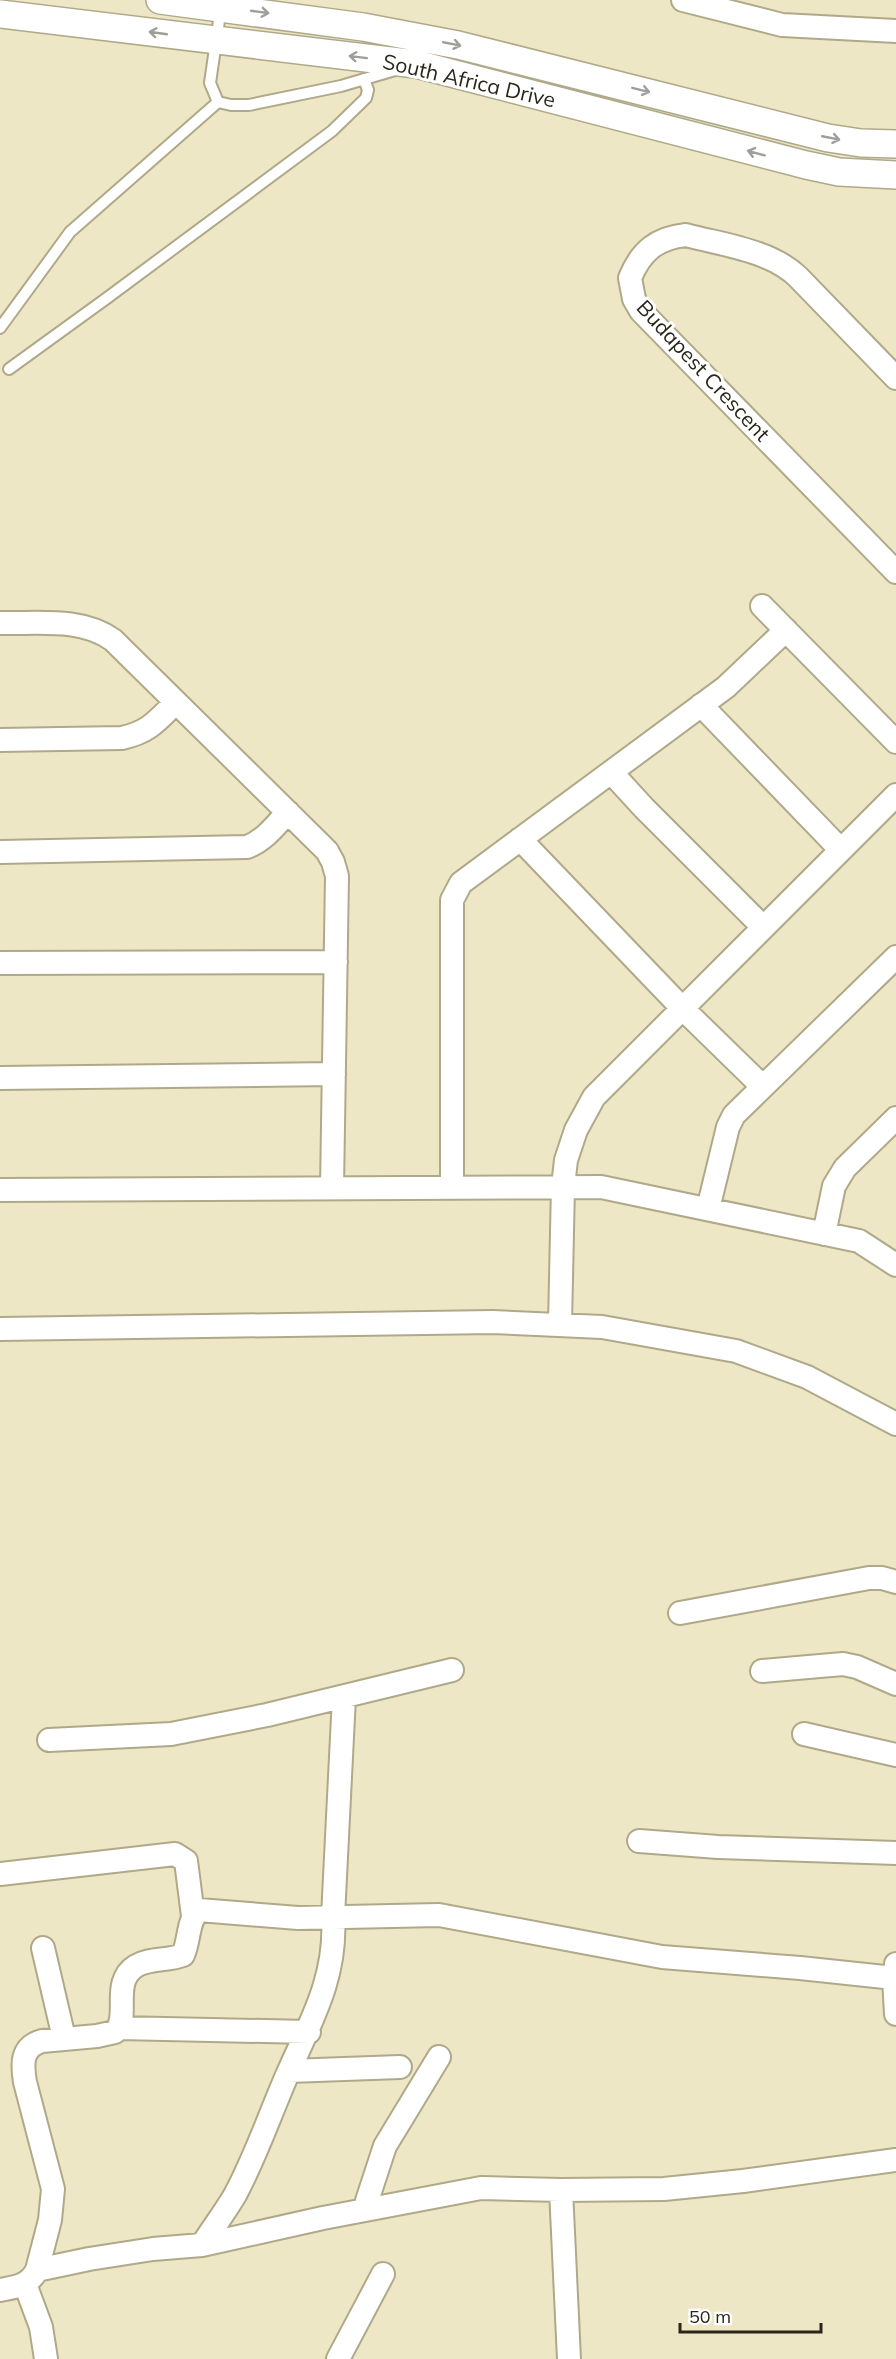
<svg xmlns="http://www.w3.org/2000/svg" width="896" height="2359" viewBox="0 0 896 2359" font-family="Mulish,sans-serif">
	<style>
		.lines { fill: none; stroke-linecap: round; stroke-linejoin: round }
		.service-casing { stroke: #afa989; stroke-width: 14 }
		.minor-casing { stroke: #afa989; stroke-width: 26 }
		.tertiary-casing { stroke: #afa989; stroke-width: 30 }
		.service { stroke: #fff; stroke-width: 10 }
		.minor { stroke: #fff; stroke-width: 22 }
		.tertiary { stroke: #fff; stroke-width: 27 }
		.oneway { stroke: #9f9e98 }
		.labels { text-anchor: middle; stroke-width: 6; stroke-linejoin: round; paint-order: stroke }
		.street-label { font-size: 21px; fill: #2a271a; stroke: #fff }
	</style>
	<rect width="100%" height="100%" fill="#eee7c6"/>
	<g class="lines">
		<!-- service casing -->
		<g class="service-casing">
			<path id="service" d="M221,7l-11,76 8,19 13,3h18l92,-19 54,-16
				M0,328l70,-96 148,-130
				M9,369l98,-71 225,-167 34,-33 2,-8 -4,-11"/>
		</g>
		<!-- minor casing -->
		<g class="minor-casing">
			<path id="minor" d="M683,0l99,25 114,6
				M896,378l-98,-101c-28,-27 -75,-32 -112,-42 -29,3 -45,16 -56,43l4,21 7,12 255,261
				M762,606l134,136
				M0,623c37,1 81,-6 113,17l214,211 6,11 4,14 -5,312
				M701,705l139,144
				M0,740l122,-2c27,-6 35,-17 54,-36
				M611,772l33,36 119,119
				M520,839l162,169 80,78
				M0,852l247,-5c18,-7 28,-21 41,-35
				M0,963l336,-1
				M0,1078l334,-4
				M452,1187v-287l9,-17 265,-196 60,-57
				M0,1190l601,-3 258,54 37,24
				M708,1209l20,-82 6,-12 162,-158
				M824,1234l10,-48 11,-18 51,-50
				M560,1324l3,-138 3,-26 10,-30 18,-33 302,-302
				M0,1329l493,-7 109,5 134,24 71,26 89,47
				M680,1613l189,-35h13l14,4
				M762,1671l81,-7 14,3 39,17
				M804,1734l92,21
				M49,1740l122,-6 96,-19 185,-45
				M639,1841l79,6 178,6
				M0,1874l175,-20 11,7 7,55
				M43,1948l21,90
				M896,1964l-2,14 2,36
				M119,2028l190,4
				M289,2071l111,-4
				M561,2190l8,169
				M364,2210l21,-64 54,-89
				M202,2245c11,-17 23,-33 33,-50 21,-39 35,-81 53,-122 23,-52 49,-96 45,-156l11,-220
				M37,2270l52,-11 64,-10 49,-4 121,-27 158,-30 80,2 103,-1 79,-8 153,-21
				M25,2284l16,43 5,32
				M0,2290c16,-3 29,-4 37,-20l13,-50 3,-31 -28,-107c-3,-18 -4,-35 17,-41l55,-5 18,-4c16,-14 -5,-50 21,-66 13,-8 32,-5 47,-11 7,-15 4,-34 16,-45l99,8 141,-3 223,42 138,11 94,10
				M338,2359l45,-85"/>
		</g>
		<!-- tertiary casing -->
		<g class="tertiary-casing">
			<path id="tertiary" d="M160,0l203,27 95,18 370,93 33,5 35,1
				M0,14l416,50 390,101 33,7 57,3"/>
		</g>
		<!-- service -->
		<use href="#service" class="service"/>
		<!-- minor -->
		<use href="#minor" class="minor"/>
		<!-- tertiary -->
		<use href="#tertiary" class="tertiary"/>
	</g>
	<!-- one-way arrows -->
	<defs><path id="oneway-shaft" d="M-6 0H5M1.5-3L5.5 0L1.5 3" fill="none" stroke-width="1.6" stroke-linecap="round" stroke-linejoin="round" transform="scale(1.5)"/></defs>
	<g class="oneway">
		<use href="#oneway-shaft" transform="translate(260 12) rotate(8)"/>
		<use href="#oneway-shaft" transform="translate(158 33) rotate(-172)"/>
		<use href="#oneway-shaft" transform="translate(452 44) rotate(11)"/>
		<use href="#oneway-shaft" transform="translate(358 57) rotate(-173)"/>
		<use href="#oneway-shaft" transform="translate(641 90) rotate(14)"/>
		<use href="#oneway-shaft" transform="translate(831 138) rotate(11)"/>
		<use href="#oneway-shaft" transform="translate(756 153) rotate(-165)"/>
	</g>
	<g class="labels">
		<!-- street labels -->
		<g class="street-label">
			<text transform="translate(469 81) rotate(13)" y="7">South Africa Drive</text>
			<text transform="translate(703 371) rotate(47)" y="7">Budapest Crescent</text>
		</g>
	</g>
	<!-- scale -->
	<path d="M680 2323v9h141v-9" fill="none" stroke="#2a271a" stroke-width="3"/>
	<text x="689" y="2323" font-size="18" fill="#2a271a" stroke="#ffffff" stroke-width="4.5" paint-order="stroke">50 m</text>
</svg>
